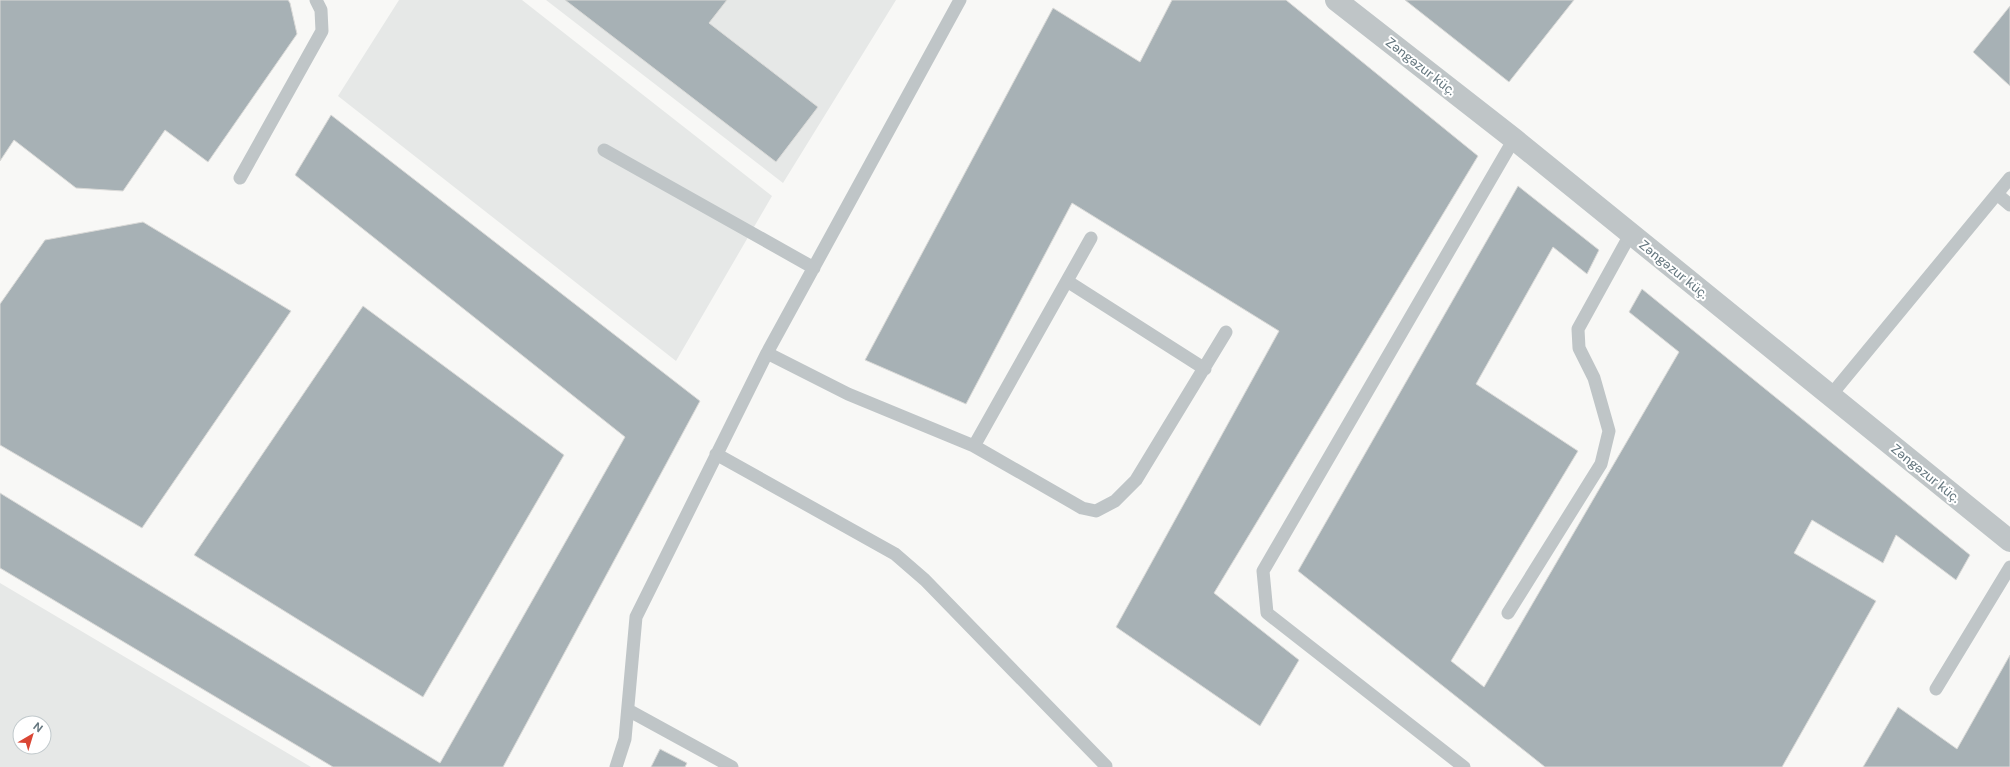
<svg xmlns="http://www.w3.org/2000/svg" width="2010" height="767" viewBox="0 0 2010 767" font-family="'Public Sans',sans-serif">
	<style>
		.built { fill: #e6e8e7; fill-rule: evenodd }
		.building { fill: #a7b1b5; stroke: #dadad8 }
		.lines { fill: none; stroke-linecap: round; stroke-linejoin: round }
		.service { stroke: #bfc5c7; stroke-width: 13 }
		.minor { stroke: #bfc5c7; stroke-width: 22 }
		.labels { text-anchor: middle; stroke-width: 4; stroke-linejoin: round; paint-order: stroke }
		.street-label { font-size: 13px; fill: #65777f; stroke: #fff }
	</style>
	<rect width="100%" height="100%" fill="#f8f8f6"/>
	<!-- built -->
	<path class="built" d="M399,0h123l250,196 -96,165 -338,-265z
		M546,0h350l-113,183z
		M0,583l311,184h-311zM20,723h24v24h-24z"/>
	<!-- building -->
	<path class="building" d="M0,0h288l2,3 7,31 -89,128 -43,-32 -42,61 -47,-3 -62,-48 -14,21z
		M565,0h162l-18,23 109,84 -42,55z
		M1172,0h114l192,156 -264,437 85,67 -39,66 -144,-99 163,-296 -207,-128 -106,201 -101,-44 188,-352 87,54z
		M1405,0h169l-65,82z
		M2010,6v80l-37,-34z
		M331,115l369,286 -197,366h-170l-333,-199v-75l440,270 185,-326 -330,-262z
		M1518,186l81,64 -12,24 -34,-27 -77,137 102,67 -127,210 33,26 195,-335 -50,-40 13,-23 328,266 -14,25 -60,-45 -13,28 -71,-43 -18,33 82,48 -94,166h-237l-247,-196z
		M143,222l148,89 -149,217 -142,-83v-141l45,-64z
		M363,306l201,149 -141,242 -229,-142z
		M2010,655v112h-147l35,-60 59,42z
		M660,749l27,14 -2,4h-34z"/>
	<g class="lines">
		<!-- service -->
		<path class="service" d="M604,150l210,118
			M240,178l82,-147 -1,-21 -5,-10
			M1997,194l13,11
			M1067,281l138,88
			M767,353l81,41 126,52 117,-208
			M1831,395l179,-217
			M974,446l108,62 14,3 19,-10 21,-21 90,-148
			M716,454l179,100 30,26 181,186
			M1508,613l93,-149 8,-33 -15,-53 -15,-30 -1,-19 53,-96
			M1936,689l74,-122
			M628,710l104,57
			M616,767l9,-28 11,-122 131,-264 193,-353
			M1464,767l-197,-154 -4,-42 251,-432"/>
		<!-- minor -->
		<path class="minor" d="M1336,0l178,139 496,402"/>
	</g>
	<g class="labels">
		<!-- street labels -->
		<g class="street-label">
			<text transform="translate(1421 66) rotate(38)" y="5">Zəngəzur küç.</text>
			<text transform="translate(1674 269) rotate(39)" y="5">Zəngəzur küç.</text>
			<text transform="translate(1926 473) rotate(39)" y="5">Zəngəzur küç.</text>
		</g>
	</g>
	<!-- north arrow -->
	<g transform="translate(32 735) rotate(38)"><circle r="19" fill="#ffffff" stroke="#c1c9cc"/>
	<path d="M0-3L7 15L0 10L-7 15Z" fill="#da4634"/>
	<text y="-6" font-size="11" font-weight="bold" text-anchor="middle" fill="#65777f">N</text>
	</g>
</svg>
